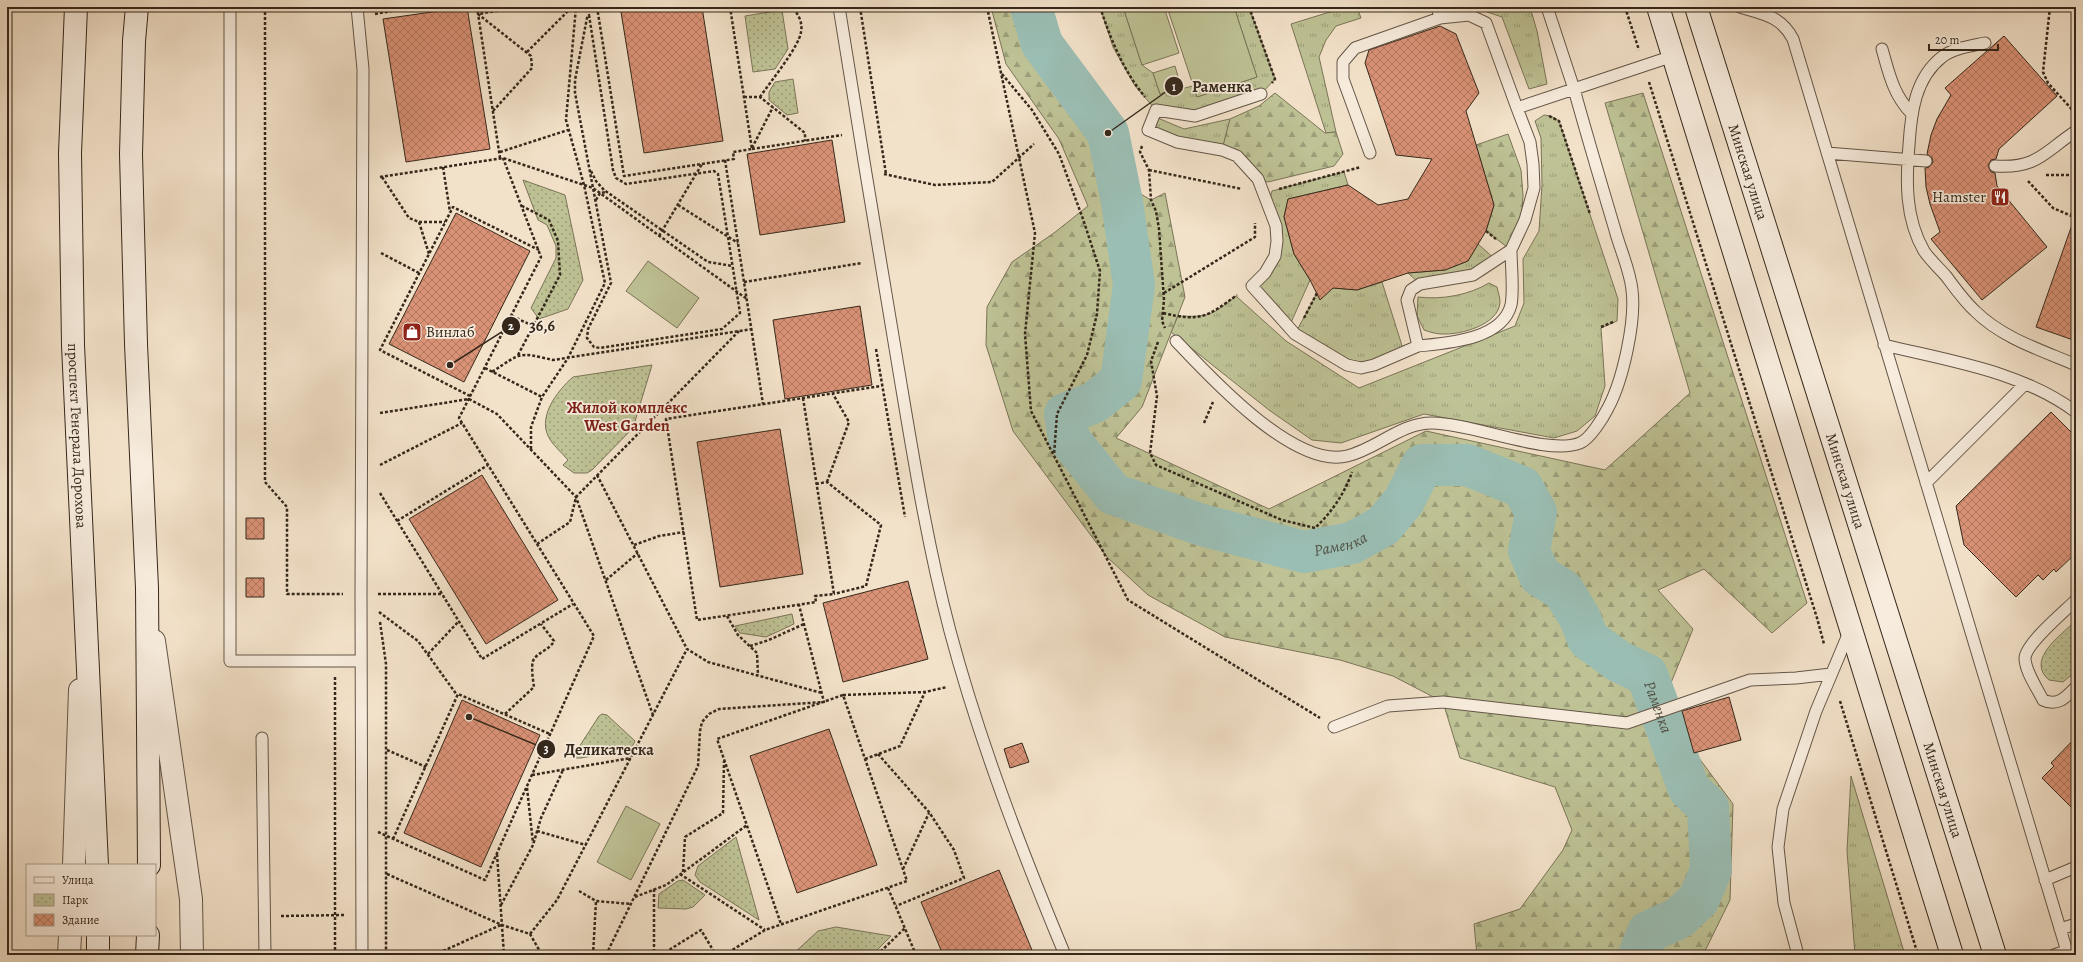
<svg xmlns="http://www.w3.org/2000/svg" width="2083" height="962" viewBox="0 0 2083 962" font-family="Alegreya,serif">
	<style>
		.grass { fill: url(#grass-tufts); stroke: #7a7558 }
		.forest { fill: url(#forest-firs); stroke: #7a7558 }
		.park { fill: url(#park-dots); stroke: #7a7558 }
		.pitch { fill: #bec295; stroke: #7a7558 }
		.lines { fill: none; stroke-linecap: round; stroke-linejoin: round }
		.river { stroke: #9bbeb4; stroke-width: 42 }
		.building { fill: url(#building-cross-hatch); stroke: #35281b }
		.lane-casing { stroke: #645647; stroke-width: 13 }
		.street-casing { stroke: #645647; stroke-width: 24 }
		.secondary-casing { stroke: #35281b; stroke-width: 24 }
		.path { stroke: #35281b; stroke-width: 2.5; stroke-dasharray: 3 2; stroke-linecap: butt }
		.lane { stroke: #f7ecdd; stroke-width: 11 }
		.street { stroke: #f7ecdd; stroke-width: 22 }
		.secondary { stroke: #f7ecdd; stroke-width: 22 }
		.labels { text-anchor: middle; stroke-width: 3.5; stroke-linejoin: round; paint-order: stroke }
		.street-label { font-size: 15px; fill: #35281b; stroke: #f7ecdd }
		.poi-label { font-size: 15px; fill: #35281b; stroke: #f7ecdd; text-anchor: end }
		.neighbourhood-label { font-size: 16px; font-weight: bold; fill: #7a1f14; stroke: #f7ecdd }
		.water-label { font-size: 16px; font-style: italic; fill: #4e4e41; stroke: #f7ecdd }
		.leader { fill: none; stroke: #35281b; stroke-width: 1.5 }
		.callout-dot { fill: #35281b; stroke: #f7ecdd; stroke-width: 1.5 }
		.mark-label { font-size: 12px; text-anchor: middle; font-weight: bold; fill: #fff }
		.callout-label { font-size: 16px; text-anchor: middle; font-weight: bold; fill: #35281b; stroke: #f7ecdd; stroke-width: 3.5; stroke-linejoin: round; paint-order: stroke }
	</style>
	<defs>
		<pattern id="grass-tufts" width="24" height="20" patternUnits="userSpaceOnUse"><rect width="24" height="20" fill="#bec295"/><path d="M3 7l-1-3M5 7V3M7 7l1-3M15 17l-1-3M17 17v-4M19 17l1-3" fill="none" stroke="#9b9e79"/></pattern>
		<pattern id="forest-firs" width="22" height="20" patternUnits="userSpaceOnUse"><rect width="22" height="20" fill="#bec295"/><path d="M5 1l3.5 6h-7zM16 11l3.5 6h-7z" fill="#9b9e79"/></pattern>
		<pattern id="park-dots" width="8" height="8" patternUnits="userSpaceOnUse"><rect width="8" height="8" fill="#bec295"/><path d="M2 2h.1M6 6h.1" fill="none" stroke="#9b9e79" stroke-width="1.8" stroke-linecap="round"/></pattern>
		<pattern id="building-cross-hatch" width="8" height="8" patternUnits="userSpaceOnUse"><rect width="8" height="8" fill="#da9276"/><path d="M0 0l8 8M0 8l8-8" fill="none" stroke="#b27760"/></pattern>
	</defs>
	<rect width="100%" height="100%" fill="#f3e2ca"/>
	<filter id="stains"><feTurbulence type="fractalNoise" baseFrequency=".005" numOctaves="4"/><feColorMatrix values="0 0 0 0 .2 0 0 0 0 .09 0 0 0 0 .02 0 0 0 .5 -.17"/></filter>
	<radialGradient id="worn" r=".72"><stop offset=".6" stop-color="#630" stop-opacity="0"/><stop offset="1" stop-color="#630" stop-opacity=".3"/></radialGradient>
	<!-- grass -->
	<path class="grass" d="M1100,7h23l19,58 11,8 7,21 33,-8 4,11 60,-20 -23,-70h15l26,72 -14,15 -66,22 -39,-6 -21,-24 -22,-39z
		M1346,7h11l4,11 -25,8 -10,14 -7,17 17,75 -10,1 -35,-109z
		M1472,7h58l7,24 10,53 -18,5 -27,-72z
		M1544,115l7,1 8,5 59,178 -1,22 -16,7 4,58 -10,30 -18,15 -23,7 -130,-24 -83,29 -29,-3 -43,-30 -98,-78 7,-16c31,1 33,0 58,-20l50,45 73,47 156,-62 9,-23 -1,-44 16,-28 3,-46 -1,-47 -6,-17z
		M1153,116l31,13 46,-10 -8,31 -74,-20z
		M1344,172l4,13 -60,14 -4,18 10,37 16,26 -21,47 -37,-41 23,-30 -7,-50 4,-15z
		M1478,244l18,16 -23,15 -53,9 -12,-11 37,-3 23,-9z
		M1382,282l22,70 -43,16 -66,-34 22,-41 8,2 8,-7 24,2z
		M1489,283l8,4c1,5 3,10 3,15 -1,23 -40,33 -58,32 -6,0 -12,-2 -18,-4l-7,-14 1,-19c24,3 51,-2 71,-14z
		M1851,776l54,179h-50l-8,-104z"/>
	<!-- forest -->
	<path class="forest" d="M991,7h40l11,37 66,89 10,48 33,19 14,-7 20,104 -43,110 -26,31 153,71 157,-78 179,39 85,-77 -85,-290 38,-10 164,510 -35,30 -68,-64 -46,21 35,39 -27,66 27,55 40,54 -3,96 -27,55h-226l-3,-31 46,-15 43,-59 9,-20 -17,-43 -95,-29 -17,-56 -50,-26 -53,-16 -115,-23 -77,-42 -41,-38 -94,-126 -27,-86 1,-38 25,-45 42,-29 34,-27 -29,-67 -53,-75z
		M1275,93l50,40 11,-1 7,22 -9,12 -66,16 -10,-3 -36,-29 8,-31 29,-13z
		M1508,134l13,36 2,25 -2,34 -10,21 -25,-19 8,-26 -18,-60z"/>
	<!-- park -->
	<path class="park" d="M782,10l6,39 -13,20 -22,3 -8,-56z
		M793,79l5,34 -11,2 -18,-15v-8l6,-10z
		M523,180l42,15 18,85 -15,29 -29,10 -8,-11 25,-50v-12l-9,-21 -9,-5z
		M652,365l-19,63 -41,42 -5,3h-13l-11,-8 5,-5c-6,-7 -13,-13 -17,-19 -16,-22 6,-50 22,-64z
		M792,614l2,10 -28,13 -26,-4 -5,-7z
		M2076,620v51l-13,11 -14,-2c-24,-21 13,-45 27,-60z
		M602,714l5,1 28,26 -4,8 -50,9h-9l27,-42z
		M736,837l23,83 -59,-38 -5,-7 3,-9z
		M683,880l22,15 -12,12 -7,2 -28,-1 1,-14 19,-13z
		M836,927l55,9 -19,19h-80l26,-24z"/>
	<!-- pitch -->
	<path class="pitch" d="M1123,7h41l15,46 -37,12z
		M1167,7h67l23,70 -60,20z
		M1175,66l6,21 -21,7 -7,-21z
		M648,261l51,37 -22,30 -51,-37z
		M626,806l34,18 -29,56 -34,-18z"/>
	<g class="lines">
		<!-- river -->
		<path class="river" id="s1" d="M1031,7l11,37 66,89 14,69 12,83 -13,96 -26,21 -30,12 4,25 44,55 89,31 102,27 48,-9 31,-17 21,-25 18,-36h45l55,22 14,25 -7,39 11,25 23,14 17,28 8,21 30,22 29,14 42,114 19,18 3,63 -12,29 -20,19 -31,14 -9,23"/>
	</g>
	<!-- building -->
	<path class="building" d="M467,7l23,142 -84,13 -23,-143z
		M651,7h51l21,134 -79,12 -23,-141z
		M1440,26l16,8 23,59 -13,18 28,94 -8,26 -18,30 -23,9 -37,3 -51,17 -24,-2 -13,12 -10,-20 -16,-26 -10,-37 4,-18 60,-14 30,20 30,-6 24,-40 -36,-4 -31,-92 4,-13z
		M2004,36l53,60 -58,53 -3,10 -5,1 -3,6 3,6 4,1 2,13 50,61 -65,53 -51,-61 9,-7 -10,-28 -4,-17 -1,-19 4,-1 4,-5 -1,-4 -5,-4 4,-19 6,-16 14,-24 -6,-7z
		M832,140l13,82 -85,13 -13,-81z
		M456,213l74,38 -66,131 -75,-38z
		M2073,222h3v119l-40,-14z
		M860,306l12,79 -87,14 -12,-79z
		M2051,412l25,25v116l-20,19 -2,-3 -11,11 -5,-5 -22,22 -52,-52 -8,-39z
		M780,429l23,145 -83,13 -23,-145z
		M482,475l76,125 -72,44 -77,-125z
		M246,518h18v21h-18z
		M246,578h18v19h-18z
		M908,581l20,78 -85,23 -20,-79z
		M1729,697l12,43 -47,13 -12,-42z
		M462,700l78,35 -59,132 -77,-34z
		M829,729l48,136 -80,28 -47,-137z
		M2076,737v75l-34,-34 12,-12 -3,-3z
		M1022,743l7,19 -19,6 -6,-19z
		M999,870l35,85h-91l-22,-53z"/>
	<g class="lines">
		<!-- lane casing -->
		<g class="lane-casing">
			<path id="lane" d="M230,7v654h131
				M357,7l6,62 -2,525 1,361
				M839,7c19,120 39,239 59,359 15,89 29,178 52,265 30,112 71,218 115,324
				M1437,7l3,11
				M1740,7c23,7 41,9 53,32l275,916
				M1985,43c-14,3 -31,5 -43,14 -27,21 -31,56 -33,88 -3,36 -4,73 15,106 6,9 15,17 22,25 9,12 18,25 29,35 27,27 66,39 101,54
				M1882,49c7,24 11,45 29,64
				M1261,94l-66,22 -39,-6 -8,20 29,12 45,8 15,6 21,23 18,47 1,15 -2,15 -10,17 -13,13 43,48 52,31 14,3 13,-3 44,-19 -11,-46 4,-10 9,-6 53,-9 38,-25 14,-30 9,-32 -1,-24 -3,-22 -13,-34 57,-19 -27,-82
				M1370,153l-27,-74v-17l12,-14 85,-30 29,-3 17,8 31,85
				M1827,153l99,8
				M1995,166c42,3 49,-14 81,-35
				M1176,341c33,35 118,128 171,115 30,-7 53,-33 85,-33 40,0 115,33 148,20 10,-4 23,-25 28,-35 15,-28 28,-87 24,-118 -2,-20 -12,-41 -17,-60 -14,-47 -28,-94 -41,-141l99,-33
				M1884,345c65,16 137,26 192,67
				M1418,346c29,-3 84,-6 93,-41 3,-15 0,-39 0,-55
				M1926,483l99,-99
				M2076,600c-11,11 -50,43 -51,58 0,13 12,30 18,42 15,7 23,-3 33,-13
				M1334,727l54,-21 55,-4 184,21 123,-43 46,-2 35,-4
				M262,738l3,217
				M2045,880l31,-13
				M2060,929l16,-5
				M1798,955l-14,-52 -6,-56 5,-38 33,-98 34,-81
				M2054,955l12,-4"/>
		</g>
		<!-- street casing -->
		<g class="street-casing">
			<path id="street" d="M154,641l37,258 1,56
				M74,865l6,-175
				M69,955l1,-20"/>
		</g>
		<!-- secondary casing -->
		<g class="secondary-casing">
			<g id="secondary">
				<path id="s2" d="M76,7l-6,146 3,192 24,520"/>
				<path d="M137,7l-3,34 -3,113 5,190 11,244 2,277"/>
				<path d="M1658,7l294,948"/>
				<path id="s3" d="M1696,7l299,948"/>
				<path d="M98,955v-20"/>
				<path d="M147,955l1,-20"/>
			</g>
		</g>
		<!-- path -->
		<path class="path" d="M265,7v475l22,25v87h56
			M477,7l23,151
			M597,7l27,169 110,-17 -1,-7 19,-3 -22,-142
			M860,7l26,167
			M987,7l48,226 -10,101 6,77 97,189 192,118
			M1100,7c11,33 23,63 45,90
			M1249,7l26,72 -3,4
			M1625,7l14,43
			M2050,7l-7,65 5,11 28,31
			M375,14l17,-3 1,-4
			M589,15l24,155 3,8 10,6 88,-13 4,3 22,139 -18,16 -122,19 -6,-1 -7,-9 1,-9 23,-46 -36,-190v-13l12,-62z
			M527,52l45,-45
			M1002,74l30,36 27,44 24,65 17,52 -3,43 -10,41 -30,59 -3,41
			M1649,82l168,536 7,26
			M744,97h16l45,36v8
			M760,97c10,-15 39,-50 41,-65 2,-10 -3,-18 -9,-25
			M493,111l39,-43 -1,-12 -53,-42 44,-7
			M1549,116l10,5 31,93
			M1142,146l-2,6 9,18 2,30 5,11 3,18 5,71 -2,21 3,7
			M752,148l21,-41
			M752,149l90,-14
			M500,152l68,-22
			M725,160l38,244
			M443,167l7,45
			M1149,170l93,19
			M591,171l5,10 8,9 104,72 25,4
			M884,174l51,11 57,-3 42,-38
			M2046,175h30
			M380,177l123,-19 90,30 154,111
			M382,177l27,41 10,4 10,32
			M2028,181l25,27 23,10
			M1279,189l82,-22
			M596,200l4,-7 6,-1
			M678,205l60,38
			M2071,216l5,-19
			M419,222h26
			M1486,231l10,8
			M659,236l43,-72
			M381,253l38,20
			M744,282l118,-19
			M1164,293l91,-56v-14
			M1163,313c38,9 44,4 74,-18
			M512,316l21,10
			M1304,318l13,-25
			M1601,327l12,-5
			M1158,342l-7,19 6,35 -7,57 6,12 126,55 33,8c16,-15 30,-35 37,-56
			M876,349l29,168
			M518,355l42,-80 -2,-34 -9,-21 -27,-14
			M485,368l57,29
			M492,372c30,-20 26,-20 61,-12l199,-31
			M470,396l-90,-46 73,-143 86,43
			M803,398l31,196 -19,2 1,6 -119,18 -31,-201 215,-33
			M380,413l89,-14 28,15 79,83 77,218
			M1204,423l9,-21
			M531,449v-22l11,-30 26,-39 37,-75 -21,-98 -18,-65 10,-113
			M380,465l82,-42
			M597,475l90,174 21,13 114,31
			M827,482l22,-60 -16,-28
			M816,484l11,-2 54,43 -15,61 -32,8
			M380,493l102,166 91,-55
			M397,521l91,-56
			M537,544l33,-22 6,-25 163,-166
			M634,545l25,-9 25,-4
			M606,580l32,-27
			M378,594h64
			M379,612l39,29 39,54
			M727,616l11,19 19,18 1,22
			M380,622l6,42v291
			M750,646l19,-6 35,-16
			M428,654l31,-33
			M843,695l82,-3 22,-5
			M1840,701l78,254
			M505,714l29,-27c-1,-7 -3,-20 -1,-26 4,-9 17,-11 21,-20l-13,-17
			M387,750l39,17
			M878,754l51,58 25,38 10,28 -68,28
			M865,759l35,-13 25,-54
			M532,775l99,-17
			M527,788l6,55
			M537,831l49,14
			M378,832l107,48 109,-244 -135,-218 82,-161 -38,-99
			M393,839l65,-145 92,40
			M497,854l7,101
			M903,869l26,-56
			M683,872l2,-35 38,-24 1,-52
			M387,874l115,51 28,9 12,21
			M680,874l85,56
			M888,888l28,67
			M654,889v66
			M579,891l17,10 35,3
			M635,897l31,-12 81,-60
			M501,905l32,-60 8,-27 22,-48
			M281,916l65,-1
			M530,934l27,-34 130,-251
			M335,955v-278
			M434,955l67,-30
			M593,955l3,-54
			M606,955l92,-189 2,-35 2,-9 7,-8 10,-5 105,-7 -25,-97
			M661,955l40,-25 15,25
			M724,955l41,-25 142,-49 -64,-186 -126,44 64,185
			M877,955l28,-27"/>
		<!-- lane -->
		<use href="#lane" class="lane"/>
		<!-- street -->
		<use href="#street" class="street"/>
		<!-- secondary -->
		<use href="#secondary" class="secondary"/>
	</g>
	<!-- icons -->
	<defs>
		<g id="restaurant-square" transform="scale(1)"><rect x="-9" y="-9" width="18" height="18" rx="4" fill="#8f2418" stroke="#f7ecdd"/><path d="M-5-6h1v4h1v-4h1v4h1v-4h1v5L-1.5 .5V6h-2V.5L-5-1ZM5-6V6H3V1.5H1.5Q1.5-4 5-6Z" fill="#fff"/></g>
		<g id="shop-square" transform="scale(1)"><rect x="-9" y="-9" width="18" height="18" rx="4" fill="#8f2418" stroke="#f7ecdd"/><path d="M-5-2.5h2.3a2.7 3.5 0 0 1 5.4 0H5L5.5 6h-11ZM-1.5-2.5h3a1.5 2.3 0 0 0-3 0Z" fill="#fff"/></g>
	</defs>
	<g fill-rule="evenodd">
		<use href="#restaurant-square" x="2000" y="197"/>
		<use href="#shop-square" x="412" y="332"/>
	</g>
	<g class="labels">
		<!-- street labels -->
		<g class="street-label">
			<text dy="5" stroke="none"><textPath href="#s3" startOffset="173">Минская улица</textPath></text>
			<text dy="5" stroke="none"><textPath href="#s2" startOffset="429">проспект Генерала Дорохова</textPath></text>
			<text dy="5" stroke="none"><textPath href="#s3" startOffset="497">Минская улица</textPath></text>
			<text dy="5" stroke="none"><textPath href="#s3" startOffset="821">Минская улица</textPath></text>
		</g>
		<!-- poi labels -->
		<g class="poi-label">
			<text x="1986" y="202">Hamster</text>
			<text x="426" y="337" text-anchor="start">Винлаб</text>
		</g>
		<!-- neighbourhood labels -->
		<g class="neighbourhood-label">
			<text x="627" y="413">Жилой комплекс<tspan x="627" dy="18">West Garden</tspan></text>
		</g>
		<!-- water labels -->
		<g class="water-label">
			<text dy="6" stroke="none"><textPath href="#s1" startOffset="799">Раменка</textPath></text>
			<text dy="6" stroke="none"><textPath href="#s1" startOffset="1304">Раменка</textPath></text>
		</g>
	</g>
	<!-- callouts -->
	<path class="leader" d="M1108 133L1174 86M450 365L511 326M469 717L546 749"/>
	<g class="callout-dot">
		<circle cx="1108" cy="133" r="4"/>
		<circle cx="450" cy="365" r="4"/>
		<circle cx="469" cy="717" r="4"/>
		<circle cx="1174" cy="86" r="10"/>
		<circle cx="511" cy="326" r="10"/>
		<circle cx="546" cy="749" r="10"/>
	</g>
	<g class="mark-label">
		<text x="1174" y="91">1</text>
		<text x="511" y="330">2</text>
		<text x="546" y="753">3</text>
	</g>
	<g class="callout-label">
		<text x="1222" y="92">Раменка</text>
		<text x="542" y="331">36,6</text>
		<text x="609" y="755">Деликатеска</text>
	</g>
	<!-- margin -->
	<rect width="2083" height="962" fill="none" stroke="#f3e2ca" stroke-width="24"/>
	<rect x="8" y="8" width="2067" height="946" fill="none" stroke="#35281b" stroke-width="2"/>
	<rect x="12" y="12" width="2059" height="938" fill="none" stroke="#35281b"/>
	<!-- legend -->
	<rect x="26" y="864" width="130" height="72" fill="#f7ecdd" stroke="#a99e8f"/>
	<rect x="34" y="877" width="20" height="6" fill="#f7ecdd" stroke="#a99e8f"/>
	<text x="62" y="884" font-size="12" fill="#35281b">Улица</text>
	<rect x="34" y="894" width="20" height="12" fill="url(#park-dots)" stroke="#a99e8f"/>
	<text x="62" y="904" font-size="12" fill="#35281b">Парк</text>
	<rect x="34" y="914" width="20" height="12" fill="url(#building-cross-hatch)" stroke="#a99e8f"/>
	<text x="62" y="924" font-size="12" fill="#35281b">Здание</text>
	<!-- scale -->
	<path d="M1929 44v6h69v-6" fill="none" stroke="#35281b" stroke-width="2"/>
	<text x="1935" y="44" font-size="12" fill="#35281b" stroke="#f7ecdd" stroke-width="3" paint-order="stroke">20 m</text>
	<rect width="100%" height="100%" filter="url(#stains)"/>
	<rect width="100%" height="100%" fill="url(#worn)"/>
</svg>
